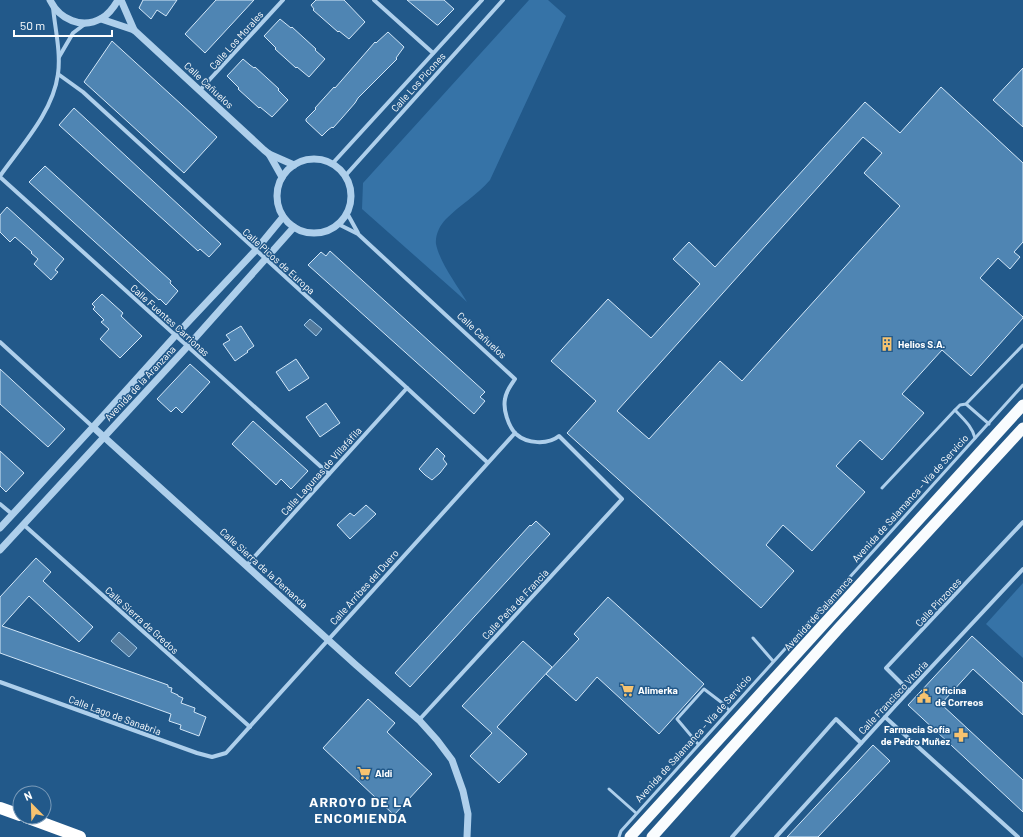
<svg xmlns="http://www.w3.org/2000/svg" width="1023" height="837" font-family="Barlow,sans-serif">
<rect width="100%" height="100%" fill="#22598a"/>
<g fill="#3673a7">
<path d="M529 0H548L566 16 490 180C477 195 460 205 446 219 440 225 435 235 436 244 440 263 457 285 467 302L362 209 363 183Z"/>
<path d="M1023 583V658L986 624Z"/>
</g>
<g fill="#547b9d" stroke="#a2cbec">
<path d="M310 319 322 329 316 336 304 325Z"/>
<path d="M119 632 137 648 129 657 111 641Z"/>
</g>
<g fill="#4f85b3" stroke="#d3e7f8" fill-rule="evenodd">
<path d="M143 0H177L166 16 157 10 151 19 139 8Z"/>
<path d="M216 0H254L205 53 185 34Z"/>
<path d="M316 0H344L365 22 349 39 339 31 338 32 313 10 314 9 311 5Z"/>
<path d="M407 0H444L454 9 438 25H437Z"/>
<path d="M280 19 291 28 292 27 316 49 315 50 325 59 309 77 297 67 296 68 275 49 276 48 264 36Z"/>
<path d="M388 32 404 47 396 58 397 59 358 98 355 103 342 118 333 128 332 127 328 130 322 136 306 121V119L316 109 315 108 334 87 335 88 375 42 376 43Z"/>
<path d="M112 41 217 137 184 173 84 82Z"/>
<path d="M243 59 250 65 254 68 255 67 279 89 278 90 288 100 272 117 260 107 259 108 238 89 239 88 227 76Z"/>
<path d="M1023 68V127L993 100Z"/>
<path d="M941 87 1023 163V242L1014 252 1020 257 1010 269 998 258 980 278 1023 317V318L971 376 942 350 902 394 924 413 882 460 860 440 836 466 865 492 812 551 783 525 766 545 794 571 761 608 567 433 596 401 551 361 608 299 651 338 700 284 673 259 689 242 715 267 865 102 900 133ZM863 137 882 153 864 173 900 206 742 381 720 361 649 439 617 411Z"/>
<path d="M74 108 221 244 209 257 200 249 198 251 59 125Z"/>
<path d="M45 166 171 281 170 283 178 291 166 305 160 299 159 300 29 182Z"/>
<path d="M7 207 64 259 55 270 58 272 51 280 34 264 38 259 31 253 32 252 15 237 10 242 0 232V215Z"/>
<path d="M330 251 485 392 480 397 485 401 474 414 308 265 321 252 326 256Z"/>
<path d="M102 294 123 313 121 316 142 336 120 358 100 339 109 329 101 322 104 320 93 309 95 307 92 304Z"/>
<path d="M241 326 254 346 247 351 248 352 235 361 223 344 230 340 226 335Z"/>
<path d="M296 359 309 378 289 391 276 372Z"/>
<path d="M190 364 210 382 182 413 176 407 171 412 157 399Z"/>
<path d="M0 369 65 429 48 447 0 404Z"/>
<path d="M326 403 340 423 320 437 306 417Z"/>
<path d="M253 421 308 471 291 489 281 479 276 485 232 444Z"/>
<path d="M437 448 445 456 443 459 447 464 440 473 432 480 425 475 419 469Z"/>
<path d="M0 451 24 473 6 492 0 486Z"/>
<path d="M366 505 376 514 350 539 337 525 350 513 354 516Z"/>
<path d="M536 521 550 534 410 687 395 673 530 525 531 526Z"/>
<path d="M36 558 51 572 43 581 93 627 79 642 29 596 2 626 168 685V687L172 688 171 692 178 695V696L183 698 181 703 195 708 194 712 206 717 199 736 180 729 181 725 169 721 171 714 0 653V597Z"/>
<path d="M608 597 704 684 659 734 597 677 576 701 546 674 579 639 574 634Z"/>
<path d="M972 636 1023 683V715L973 669 941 704 1023 780V812L908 705Z"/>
<path d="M523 641 552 667 497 727 527 754 499 783 470 756 492 733 462 706Z"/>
<path d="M368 699 395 723 387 732 432 774 394 815 323 748Z"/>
<path d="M873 745 890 761 818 837H787Z"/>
</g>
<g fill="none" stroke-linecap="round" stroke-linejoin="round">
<g stroke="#aecfeb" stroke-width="3">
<path d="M966 404 989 424"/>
<path d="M955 410C963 419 972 426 975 438"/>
<path d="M882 488 955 410 960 405 966 404 1023 345"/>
<path d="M753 638 773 661"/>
<path d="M698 744 677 719 704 689 721 702 729 710"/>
<path d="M609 789 636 813"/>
<path d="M619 837 621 831 1023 385"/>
</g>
<g stroke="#aecfeb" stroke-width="4">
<path d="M374 0 433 53"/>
<path d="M59 57 73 33 85 24"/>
<path d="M58 74 83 92 407 388 487 462"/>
<path d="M200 90 283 0"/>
<path d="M332 164 482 0"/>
<path d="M0 176C22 145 53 112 58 74 61 52 55 29 53 7"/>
<path d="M345 176 503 0"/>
<path d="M0 177 329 474"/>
<path d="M347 213 358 233"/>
<path d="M338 224 358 234 515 379C511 385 506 391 505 399 503 409 508 426 516 434 527 444 548 445 559 436L622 499 419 720"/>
<path d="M0 342 93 427"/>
<path d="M0 504 12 514"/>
<path d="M24 525 250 727"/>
<path d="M246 566 407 388"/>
<path d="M0 682 197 753 212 757 226 753 515 433"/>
<path d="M909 691 886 668 1023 522"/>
<path d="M885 717 1018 837"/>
<path d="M732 837 836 719 861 743"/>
<path d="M776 837 895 706 1023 569"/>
</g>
<g stroke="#aecfeb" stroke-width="7">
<path d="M50 0C59 19 82 30 102 18 109 14 114 7 118 0"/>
<path d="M121 0 134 30"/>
<path d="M101 19 134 30 264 150 269 154 294 165"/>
<path d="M269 154 282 177"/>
<circle cx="314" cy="196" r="37"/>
<path d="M93 427 356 665 419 720 437 740 452 760 463 791 468 814 467 837"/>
<path d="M0 528 93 427 175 336 255 251 283 217"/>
<path d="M0 550 187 347 294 227"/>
</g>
<g stroke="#f9fcfe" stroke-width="11">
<path d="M630 837 1023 405"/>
<path d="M652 837 838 629 1023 428"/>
</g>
<g stroke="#fff" stroke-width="12">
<path d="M0 808 20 815"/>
<path d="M26 817 80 837"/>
</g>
</g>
<defs>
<symbol id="building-bare" viewBox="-9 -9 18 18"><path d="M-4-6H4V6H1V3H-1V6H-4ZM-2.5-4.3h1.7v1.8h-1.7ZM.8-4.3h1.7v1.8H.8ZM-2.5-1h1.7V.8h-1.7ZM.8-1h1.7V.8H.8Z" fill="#f7c370" stroke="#22598a" stroke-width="2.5" paint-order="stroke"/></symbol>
<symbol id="supermarket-bare" viewBox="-9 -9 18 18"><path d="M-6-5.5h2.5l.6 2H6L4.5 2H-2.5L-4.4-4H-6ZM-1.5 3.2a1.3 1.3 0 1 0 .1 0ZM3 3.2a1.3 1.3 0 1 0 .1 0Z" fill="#f7c370" stroke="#22598a" stroke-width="2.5" paint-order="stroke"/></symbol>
<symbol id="civic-bare" viewBox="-9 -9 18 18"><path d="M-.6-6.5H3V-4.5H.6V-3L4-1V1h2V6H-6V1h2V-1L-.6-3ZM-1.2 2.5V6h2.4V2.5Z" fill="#f7c370" stroke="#22598a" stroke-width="2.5" paint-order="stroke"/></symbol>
<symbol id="pharmacy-bare" viewBox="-9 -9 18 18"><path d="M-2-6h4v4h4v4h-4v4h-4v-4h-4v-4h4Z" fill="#f7c370" stroke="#22598a" stroke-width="2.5" paint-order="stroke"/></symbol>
</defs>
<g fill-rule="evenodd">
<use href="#building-bare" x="877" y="334" width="20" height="20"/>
<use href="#supermarket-bare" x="617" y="680" width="20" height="20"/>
<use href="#civic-bare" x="914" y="686" width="20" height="20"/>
<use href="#pharmacy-bare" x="951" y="725" width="20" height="20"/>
<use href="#supermarket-bare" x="354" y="763" width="20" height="20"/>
</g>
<g text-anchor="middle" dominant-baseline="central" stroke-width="3" stroke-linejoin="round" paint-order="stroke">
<g font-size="10" fill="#fff" stroke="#22598a">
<text transform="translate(236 40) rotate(-48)">Calle Los Morales</text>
<text transform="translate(418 82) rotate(-48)">Calle Los Picones</text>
<text transform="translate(209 85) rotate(43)">Calle Cañuelos</text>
<text transform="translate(279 261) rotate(42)">Calle Picos de Europa</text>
<text transform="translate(170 320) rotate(42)">Calle Fuentes Carrionas</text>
<text transform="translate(482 335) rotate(43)">Calle Cañuelos</text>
<text transform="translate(140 383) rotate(-47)">Avenida de la Aranzana</text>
<text transform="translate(321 471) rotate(-48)">Calle Lagunas de Villafáfila</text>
<text transform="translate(910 498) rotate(-48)">Avenida de Salamanca - Vía de Servicio</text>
<text transform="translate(264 568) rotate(42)">Calle Sierra de la Demanda</text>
<text transform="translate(364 587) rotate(-48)">Calle Arribes del Duero</text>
<text transform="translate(938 602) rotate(-47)">Calle Pinzones</text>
<text transform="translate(515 604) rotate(-47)">Calle Peña de Francia</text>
<text transform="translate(818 613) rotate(-48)">Avenida de Salamanca</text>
<text transform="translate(142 620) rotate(42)">Calle Sierra de Gredos</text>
<text transform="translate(893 697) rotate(-47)">Calle Francisco Vitoria</text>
<text transform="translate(115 715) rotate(20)">Calle Lago de Sanabria</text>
<text transform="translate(693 738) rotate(-48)">Avenida de Salamanca - Vía de Servicio</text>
</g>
<g font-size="10" font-weight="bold" fill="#fff" stroke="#22598a" text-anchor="start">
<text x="898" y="344">Helios S.A.</text>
<text x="638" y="690">Alimerka</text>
<text x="935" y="690">Oficina<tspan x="935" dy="12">de Correos</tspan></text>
<text x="950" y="729" text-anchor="end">Farmacia Sofía<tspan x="950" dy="12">de Pedro Muñez</tspan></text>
<text x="375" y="773">Aldi</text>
</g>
<g font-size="14" font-weight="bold" letter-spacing="1" fill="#fff" stroke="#22598a">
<text x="361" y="801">ARROYO DE LA<tspan x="361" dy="16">ENCOMIENDA</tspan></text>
</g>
</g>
<g transform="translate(32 805) rotate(337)"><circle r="19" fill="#22598a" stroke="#7a9bb9"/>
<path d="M0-3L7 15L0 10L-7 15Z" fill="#f7c370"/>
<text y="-6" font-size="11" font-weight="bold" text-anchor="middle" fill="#ffffff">N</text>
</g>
<path d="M14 30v6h98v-6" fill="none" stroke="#ffffff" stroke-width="2"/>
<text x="20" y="30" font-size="12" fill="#ffffff" stroke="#22598a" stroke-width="3" paint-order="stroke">50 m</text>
</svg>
